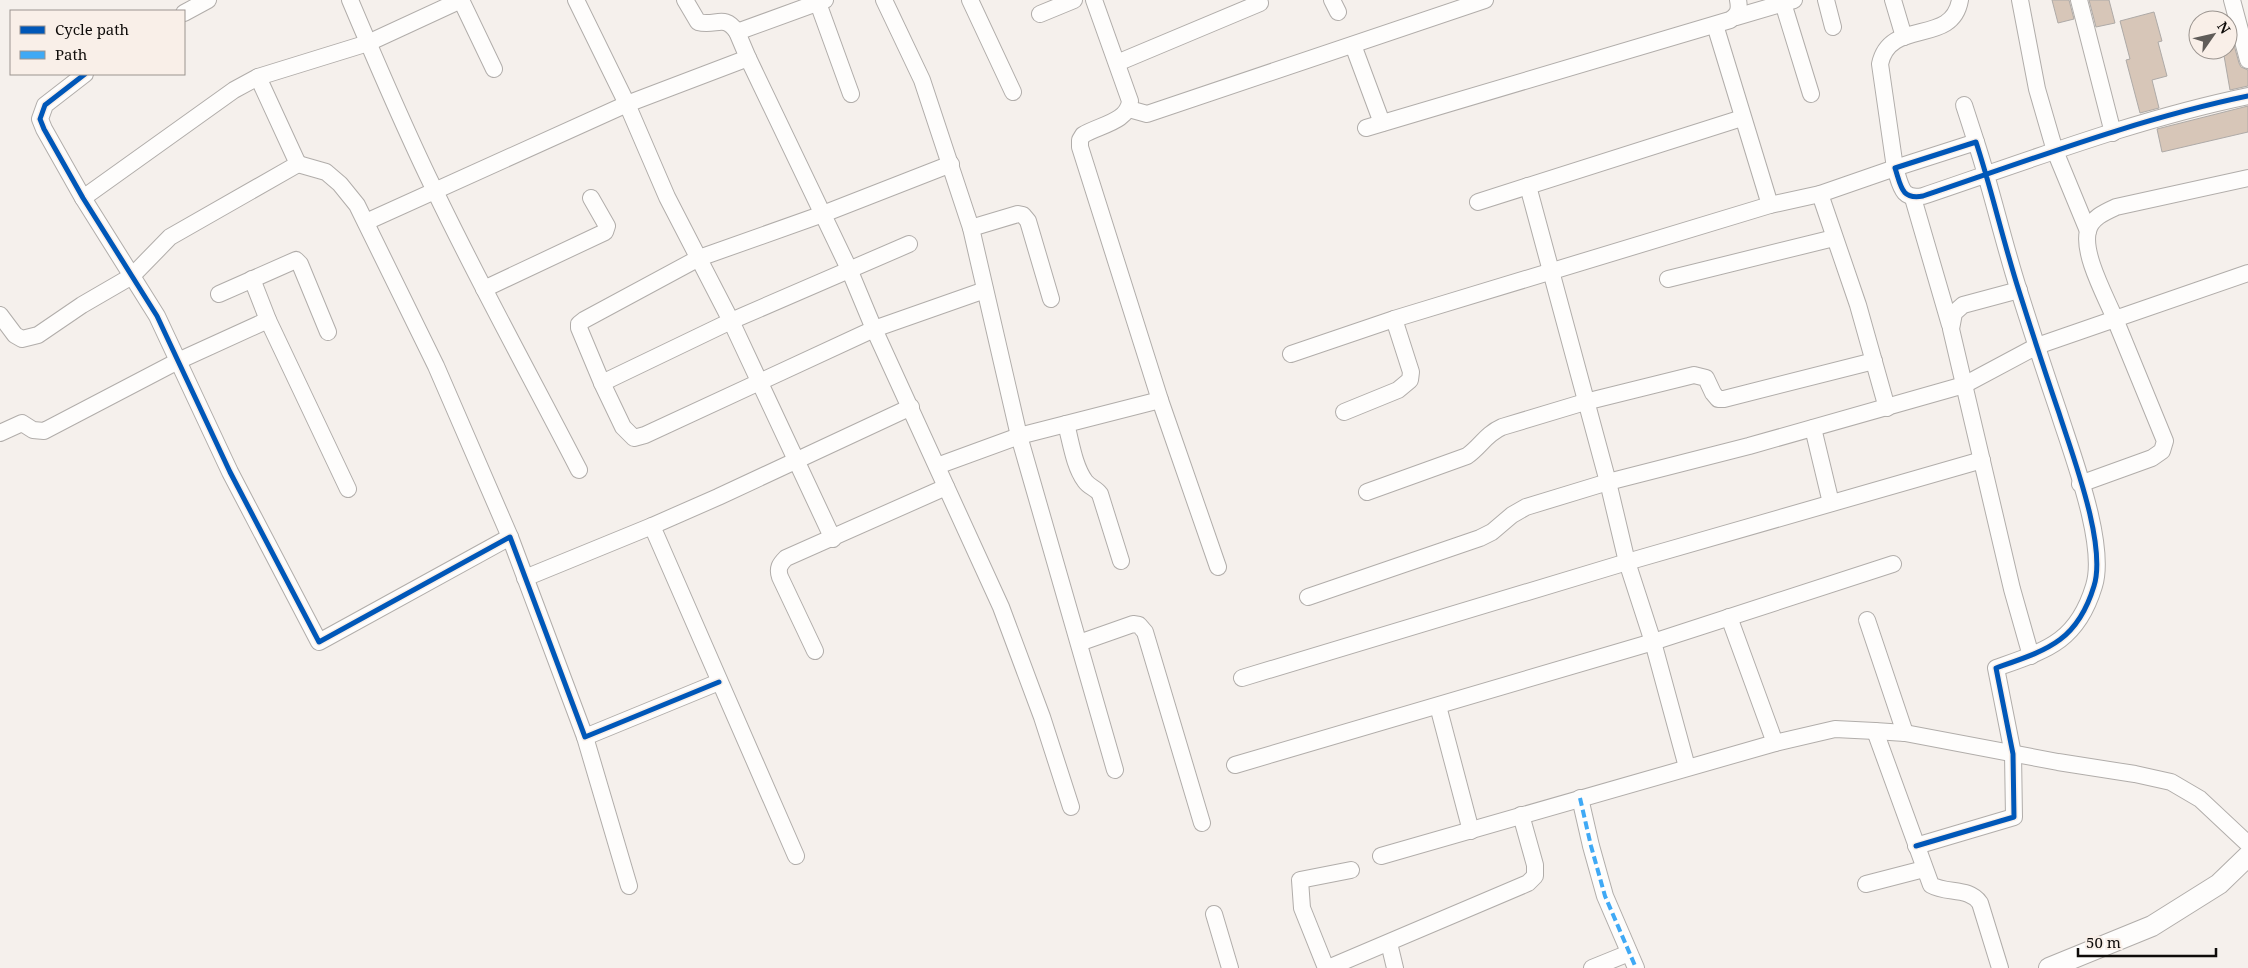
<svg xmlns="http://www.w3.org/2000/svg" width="2248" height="968" font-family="'Noto Serif',serif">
<rect width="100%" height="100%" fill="#f5f0ec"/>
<g fill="#d7c6b8" stroke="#aeaaa7">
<path d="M2052 0H2069L2074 19 2058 23Z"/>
<path d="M2089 0H2109L2115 23 2096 27Z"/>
<path d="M2154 12 2162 41 2158 42 2167 76 2152 80 2159 108 2140 113 2126 60 2130 59 2120 21Z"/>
<path d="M2228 34H2231L2239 63 2241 67 2248 70V86L2230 90 2223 50H2228Z"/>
<path d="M2248 106V132L2162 152 2157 129Z"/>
</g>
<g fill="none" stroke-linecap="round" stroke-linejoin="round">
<defs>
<g id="minor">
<path d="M350 0C377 64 404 128 435 191 480 285 531 377 579 470"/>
<path d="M461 0 494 69"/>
<path d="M576 0 627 104 667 197 731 321 833 539"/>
<path d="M685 0 698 22C716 27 724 13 737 32"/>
<path d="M884 0 922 80 971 228 1019 436 1115 770"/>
<path d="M970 0 1013 92"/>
<path d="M1094 0 1130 101C1128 122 1099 125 1083 135L1080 140V147L1160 400 1218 567"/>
<path d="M1332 0 1338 12"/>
<path d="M1826 0 1833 27"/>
<path d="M1893 0 1904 37"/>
<path d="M2020 0 2037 89 2055 151 2088 231"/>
<path d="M2079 0 2113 133"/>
<path d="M2232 0 2248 60"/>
<path d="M818 3 851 94"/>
<path d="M1783 3 1811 94"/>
<path d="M184 13 208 0"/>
<path d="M1040 14 1074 0"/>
<path d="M1736 17 1794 0"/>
<path d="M1715 25 1770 205"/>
<path d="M1353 45 1382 123"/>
<path d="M748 58 737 32 825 0"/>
<path d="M1117 63 1260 3"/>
<path d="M85 74 45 105 40 119 44 129 83 198 157 316 230 472 319 642 510 537 585 737 719 682"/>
<path d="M258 77 368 43 461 0"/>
<path d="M1964 105 1976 142"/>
<path d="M1129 109 1147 114 1485 0"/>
<path d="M1366 128 1730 20C1738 15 1740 10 1738 0"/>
<path d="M298 164 326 172 340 184 357 205 436 366 510 537"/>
<path d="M2248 178 2116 207C2105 212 2091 218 2088 231 2082 254 2106 297 2115 319L2248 273"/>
<path d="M1528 186 1608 482 1627 562 1653 642 1687 767"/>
<path d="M1820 194 1858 305 1887 408"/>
<path d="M1913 198 1950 325"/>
<path d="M1478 202 1742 118"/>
<path d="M366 222 627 104 748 58 849 269 874 329 1001 607 1042 717 1071 807"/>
<path d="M971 228 1018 214 1023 215 1028 221 1051 299"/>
<path d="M909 244 731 321 602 383 579 328V324L584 320 699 258 823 214 951 164"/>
<path d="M252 279 268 320 348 489"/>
<path d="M1668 279 1834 238"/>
<path d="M484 289 605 232 607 226 591 198"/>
<path d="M2019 290 1963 305 1954 313 1951 329 2012 589 2031 656"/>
<path d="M219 294 296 260 300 264 328 332"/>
<path d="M0 315 15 335 22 339 38 335 82 305 132 276 170 237 298 164 258 77 234 90 83 198"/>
<path d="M1291 354 1394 319 1770 205 1820 194 1895 168 1880 64C1890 17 1952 47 1960 0"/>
<path d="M602 383 623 427 634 438 645 435 874 329 985 290"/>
<path d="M1344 412 1398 390 1410 380 1411 372 1394 319"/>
<path d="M1066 424C1071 442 1074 466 1085 481 1089 487 1096 488 1100 494L1121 561"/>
<path d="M1813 428 1831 503"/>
<path d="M0 433 22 423 33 430 44 431 178 361 268 320"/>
<path d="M937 466 1019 436 1160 400"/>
<path d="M1367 492 1467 456C1481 446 1486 434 1502 427L1585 402 1694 375 1706 378 1713 393 1718 399H1724L1874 361"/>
<path d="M525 578 652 526"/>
<path d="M1308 597 1480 538 1492 532 1512 515 1526 507 1608 482 1749 446 1964 385 2037 346 2115 319 2165 441 2162 451 2152 458 2080 484"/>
<path d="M1729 617 1775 743"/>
<path d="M1867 620 1905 733"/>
<path d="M1079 643 1133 624 1139 625 1145 632 1202 823"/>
<path d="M815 651 780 577C777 568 780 564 786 558L946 487"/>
<path d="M1242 678 1627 562 1982 460"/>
<path d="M1438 706 1471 831"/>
<path d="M1875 731 1931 885C1947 894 1969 887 1980 903L2000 968"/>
<path d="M585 737 629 886"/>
<path d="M1235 765 1653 642 1893 564"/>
<path d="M1580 798 1591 846 1605 896 1636 968"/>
<path d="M1916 846 2014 817 2013 754 1996 668C2047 650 2077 642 2094 586 2107 545 2072 454 2059 413 2045 372 2032 332 2019 291 2003 241 1992 191 1976 142L1895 168C1901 186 1901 200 1923 196 2030 160 2137 119 2248 96"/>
<path d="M796 856 652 526 718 497 911 407"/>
<path d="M1381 856 1775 743 1835 729 1875 731 1905 733 2058 762 2135 774 2171 782 2200 799 2248 844"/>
<path d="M1866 884 1924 869"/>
<path d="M1214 914 1230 968"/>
<path d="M1389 943 1395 968"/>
<path d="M1326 968 1302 908 1300 880 1351 870"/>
<path d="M1328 968 1528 883 1535 876V865L1521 815"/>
<path d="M1592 968 1629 953"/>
</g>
<path id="tertiary" d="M2049 968 2152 926 2219 884 2248 856"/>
</defs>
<use href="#minor" stroke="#b1adaa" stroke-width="18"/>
<use href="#tertiary" stroke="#b1adaa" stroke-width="22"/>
<use href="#minor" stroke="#fefdfc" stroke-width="16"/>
<use href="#tertiary" stroke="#fefdfc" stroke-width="20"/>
<path stroke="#3fa9f5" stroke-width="4" stroke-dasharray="8 4" stroke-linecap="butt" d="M1580 798 1591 846 1605 896 1636 968"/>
<defs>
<g id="cycleway">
<path d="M85 74 45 105 40 119 44 129 83 198 157 316 230 472 319 642 510 537 585 737 719 682"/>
<path d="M1916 846 2014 817 2013 754 1996 668C2047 650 2077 642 2094 586 2107 545 2072 454 2059 413 2045 372 2032 332 2019 291 2003 241 1992 191 1976 142L1895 168C1901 186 1901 200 1923 196 2030 160 2137 119 2248 96"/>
</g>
</defs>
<use href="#cycleway" stroke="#f9efe8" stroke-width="8"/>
<use href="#cycleway" stroke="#0057b8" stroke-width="5"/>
</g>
<rect x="10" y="10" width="175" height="65" fill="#f9efe8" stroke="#9b948f"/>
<rect x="20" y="26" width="25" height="8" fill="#0057b8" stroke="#9b948f"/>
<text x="55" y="35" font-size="15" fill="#0f0c0a">Cycle path</text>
<rect x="20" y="51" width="25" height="8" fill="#3fa9f5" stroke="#9b948f"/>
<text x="55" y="60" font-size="15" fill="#0f0c0a">Path</text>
<g transform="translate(2213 35) rotate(56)"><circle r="24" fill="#f9efe8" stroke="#9b948f"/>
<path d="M0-4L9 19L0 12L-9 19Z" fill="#605c59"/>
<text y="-8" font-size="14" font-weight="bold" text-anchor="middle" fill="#0f0c0a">N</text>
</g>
<path d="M2078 948v8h138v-8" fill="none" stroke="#0f0c0a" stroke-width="2.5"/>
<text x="2086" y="948" font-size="15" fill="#0f0c0a" stroke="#f9efe8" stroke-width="4" paint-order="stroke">50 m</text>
</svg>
